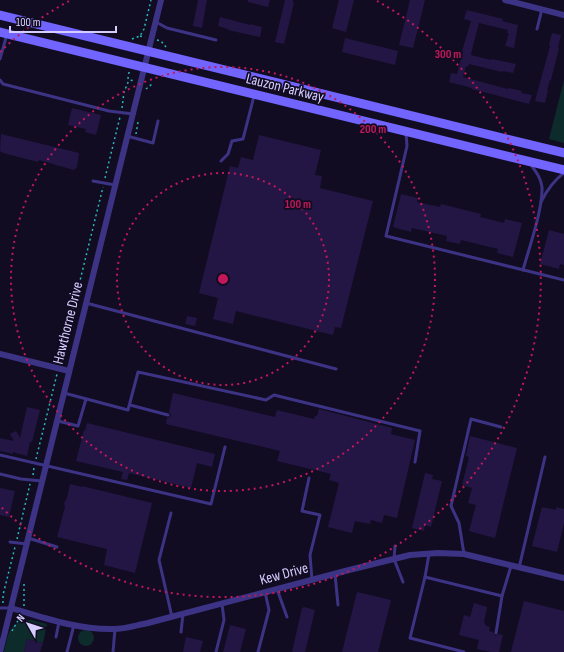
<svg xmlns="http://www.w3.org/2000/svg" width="564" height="652" font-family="'Sofia Sans Condensed',sans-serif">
<rect width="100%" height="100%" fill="#110c22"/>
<g fill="#0e2b2c">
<path d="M564 80V143L549 139Z"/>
<path d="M31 620 47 624 43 643 27 639 24 652H4C9 632 8 622 31 620Z"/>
<circle cx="86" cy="638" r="8"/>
</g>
<g fill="#231644">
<path d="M198 0H207L202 28 193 26Z"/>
<path d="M248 0H270L268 7 248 2Z"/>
<path d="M285 0H293V3H294L284 44 275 42Z"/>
<path d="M339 0H354L346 32 332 28Z"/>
<path d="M410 0H425L413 48 399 45Z"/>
<path d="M467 10 503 19 502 21 518 25 514 48 505 46 509 33H507L508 30 479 23 471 54V55L491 60 492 59 516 64 513 73 503 71 502 72 469 64 468 67 466 66 463 77 508 89 509 88 522 91 521 93 532 95 529 104 472 89V88L449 82 451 73 457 74 463 52 462 51 471 21 464 19Z"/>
<path d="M220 17 250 25V24L262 27 260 37 228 30V29L218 26Z"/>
<path d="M552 33 561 35 558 48H559L551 80H550L547 90H548L545 103 535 101 550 46 549 45Z"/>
<path d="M345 38 398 51 395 65 342 52Z"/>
<path d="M72 108 101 115 96 135 85 132 86 129 68 125Z"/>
<path d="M1 134 79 153 77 167 74 170 39 160 38 162 3 153 0 151Z"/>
<path d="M259 135 321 150 315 175 322 176 320 188 373 201 341 328 335 327 333 335 236 311 233 324 213 319 218 298 199 293 230 166 238 168 241 157 253 160Z"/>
<path d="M401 194 418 198 417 202 440 207 441 204 481 214 480 217 504 223 505 219 522 223 513 257 497 253 498 249 461 240 460 244 446 241 447 236 412 228 411 232 393 227Z"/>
<path d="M549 230 564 234V265L560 264 559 269 540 264Z"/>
<path d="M187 316 197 318 195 326 185 324Z"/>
<path d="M173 393 275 417 277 410 314 419 315 416H317L319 409 392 428 391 434 415 440 397 518 384 515 382 523 371 520 370 524 355 521 352 533 328 527 339 483 329 480 331 474 277 461 280 451 166 424 167 418 170 417 171 415 169 412Z"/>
<path d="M27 407 40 410 32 442H30L27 456 13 452V454L0 451V438L14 441 10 434 16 431 20 438Z"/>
<path d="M87 423 215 454 212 467 197 463 191 488 129 473 127 480 121 479 123 472 76 461 84 430 85 431Z"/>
<path d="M470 436 517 448 495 538 469 531 476 505 468 503 472 488 462 485 469 457 466 456Z"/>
<path d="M425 473 433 475 432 479 442 481 431 527 425 525 424 531 412 528Z"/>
<path d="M70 484 82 487V486L152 503 135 573 104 565 107 549 57 537 65 507 64 503 67 498Z"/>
<path d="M0 488 15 491 9 517 0 515Z"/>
<path d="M542 507 556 510V507L564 509V523L557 552 532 546Z"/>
<path d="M357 592 391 600 378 652H342Z"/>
<path d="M524 601 564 611V652H511Z"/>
<path d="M474 603 487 607 484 622 486 626 490 627 489 631 493 632 495 636 499 634 503 635 499 652H491L477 649 479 640 459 635 464 615 470 617Z"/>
<path d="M304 607 315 610 305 652H292L302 608Z"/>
<path d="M230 625 246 629 240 652H223Z"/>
<path d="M186 637 203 641 200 652H183Z"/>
<path d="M27 639 43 643 40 652H24Z"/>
</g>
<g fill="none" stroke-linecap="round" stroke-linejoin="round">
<g stroke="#25babb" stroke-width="1.5" stroke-dasharray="2 3" stroke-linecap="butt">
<path d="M140 36 145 37"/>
<path d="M132 39 140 36 144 29 151 0"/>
<path d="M157 40 161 41 166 47"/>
<path d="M129 72 128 78 129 80 135 81"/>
<path d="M146 89 152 84"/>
<path d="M122 108 124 92 129 80"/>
<path d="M136 134 138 122"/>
<path d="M105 178 120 117"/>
<path d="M60 362 103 187"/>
<path d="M36 459 57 374"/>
<path d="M33 475 34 467"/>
<path d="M17 539 30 484"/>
<path d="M24 584V606"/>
<path d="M3 603V595L15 547"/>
<path d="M12 631 20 617"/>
</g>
<g stroke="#3c3385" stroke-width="3">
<path d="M156 22 167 28 216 40"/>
<path d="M537 29 542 9"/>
<path d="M0 59 7 34"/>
<path d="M0 80 3 84 109 111 133 114"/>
<path d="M406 133 407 146 386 236 564 280"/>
<path d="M127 136 153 143 158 121"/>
<path d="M221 161 228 154 232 141 243 139 254 96"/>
<path d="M93 181 115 185"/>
<path d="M541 202C547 190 553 181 564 173"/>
<path d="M523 270C529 248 543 209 542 187 541 178 536 172 531 165"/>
<path d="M86 303 336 369"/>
<path d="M64 393 128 410 138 372 266 400 274 395 420 431 415 462"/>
<path d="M130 405 168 415"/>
<path d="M58 421 78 426 86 399"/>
<path d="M0 455 211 504 225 447"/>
<path d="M0 474 21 479 42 481"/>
<path d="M309 478 302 511 320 515 310 555 312 580"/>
<path d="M171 513 159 560 172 617"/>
<path d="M28 538 57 547"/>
<path d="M10 542 27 544"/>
<path d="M395 546 394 559 403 582"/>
<path d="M464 554 459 523 451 506 471 419 501 427"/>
<path d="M519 568 545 457"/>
<path d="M335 574 338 605"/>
<path d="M425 577 429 554"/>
<path d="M277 589 287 617"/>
<path d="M0 608H10"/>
<path d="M181 632 183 614"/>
<path d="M496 633 502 596 511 566"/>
<path d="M56 637 59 622"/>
<path d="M67 652 74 625"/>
<path d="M113 652 115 629"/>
<path d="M216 652 224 620 222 604"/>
<path d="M258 652 269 610 265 592"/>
<path d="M464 652 410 638 425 577 502 596"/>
</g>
<g stroke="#3c3385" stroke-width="6">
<path d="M505 0 564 15"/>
<path d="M0 354 69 371"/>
<path d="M11 608C44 618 79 630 114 629 125 629 137 625 148 623L349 570 410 555 438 553 464 554 564 578"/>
<path d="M0 652 161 0"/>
</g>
<g stroke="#7264ff" stroke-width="9">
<path d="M0 15 564 153"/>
<path d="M0 32 564 170"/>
</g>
</g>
<g fill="none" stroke="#c2185b" stroke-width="2" stroke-dasharray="2 4">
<circle cx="223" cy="279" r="106"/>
<circle cx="223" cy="279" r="212"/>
<path d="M0 52A318 318 0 0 1 69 1M377 1A318 318 0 1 1 0 506"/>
</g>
<g text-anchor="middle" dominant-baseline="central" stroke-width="3.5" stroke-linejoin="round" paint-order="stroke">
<g font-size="15" fill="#d6cdff" stroke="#110c22">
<text transform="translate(285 88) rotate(14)">Lauzon Parkway</text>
<text transform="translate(68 323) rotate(-76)">Hawthorne Drive</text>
<text transform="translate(284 574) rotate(-15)">Kew Drive</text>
</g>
</g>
<circle cx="223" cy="279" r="6" fill="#c2185b" stroke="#110c22" stroke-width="2"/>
<g font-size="12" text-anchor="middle" font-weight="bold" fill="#c2185b" stroke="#110c22" stroke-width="3.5" stroke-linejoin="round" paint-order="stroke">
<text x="448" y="58">300 m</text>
<text x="373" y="133">200 m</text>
<text x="298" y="208">100 m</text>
</g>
<g transform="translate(28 624) rotate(309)" stroke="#110c22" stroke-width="3" paint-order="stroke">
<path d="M0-3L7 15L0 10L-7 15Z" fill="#d6cdff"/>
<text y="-6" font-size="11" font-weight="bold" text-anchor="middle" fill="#d6cdff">N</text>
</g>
<path d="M10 26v6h106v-6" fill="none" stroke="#d6cdff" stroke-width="2"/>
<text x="16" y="26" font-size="12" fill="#d6cdff" stroke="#110c22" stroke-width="3" paint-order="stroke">100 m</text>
</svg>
